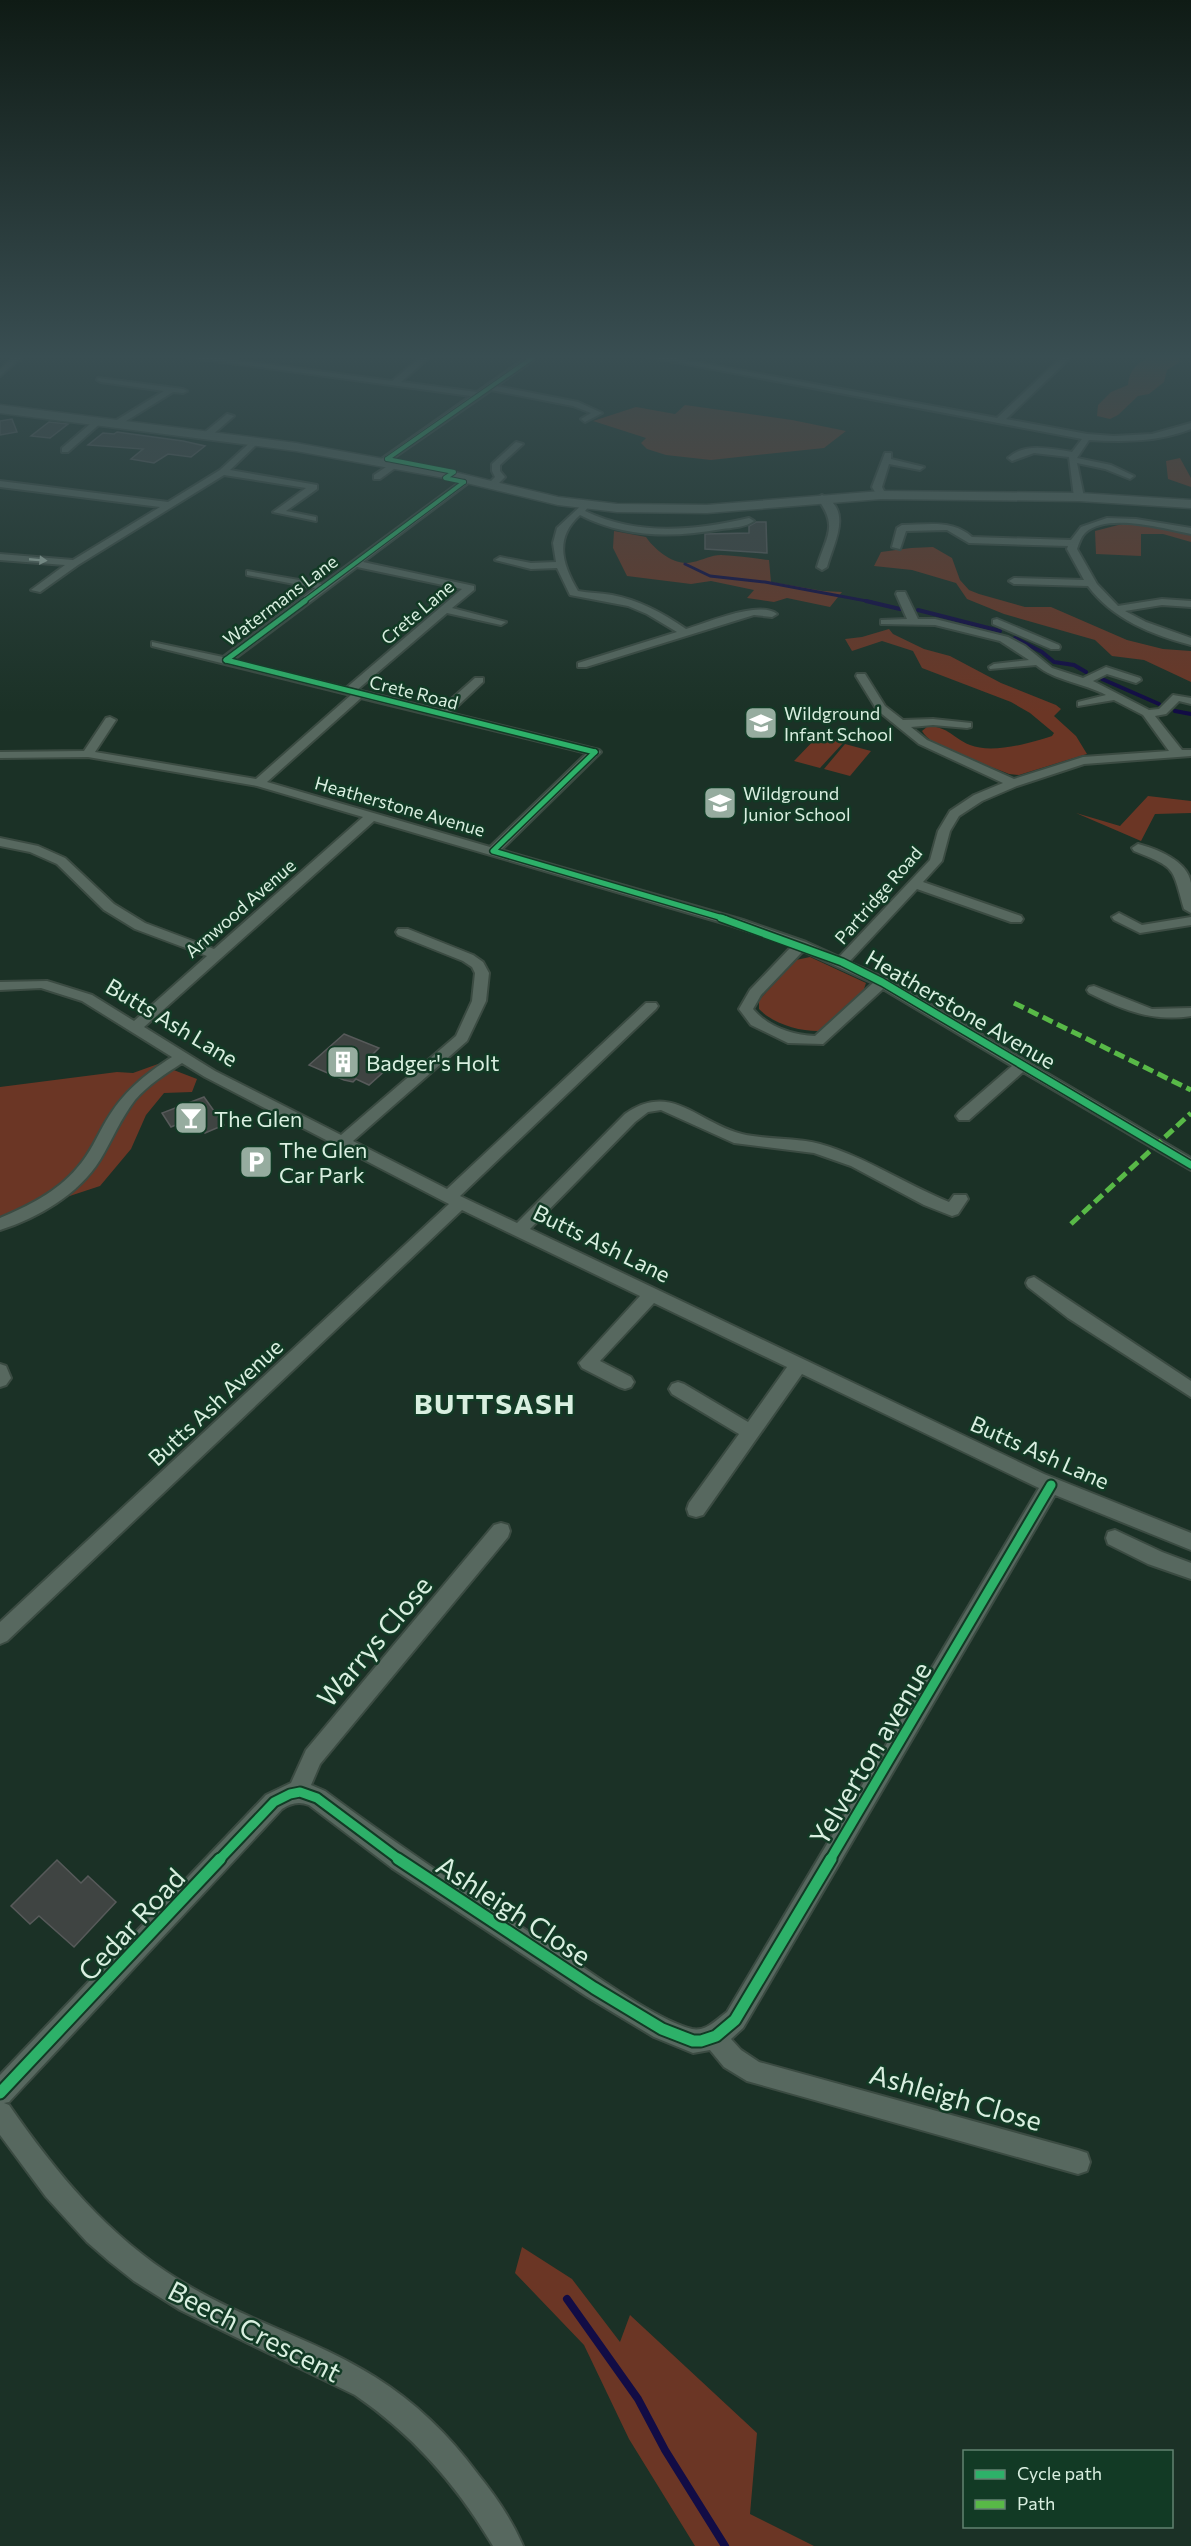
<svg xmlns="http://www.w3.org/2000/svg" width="1191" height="2546" font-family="Commissioner,sans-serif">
<rect width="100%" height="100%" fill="#1b3126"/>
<g fill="#6b3625">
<path d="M1151 356H1179L1180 362 1167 370 1164 382 1149 394 1138 396 1118 415 1110 419 1097 416 1098 405 1111 392 1128 385C1130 367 1137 365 1151 356Z"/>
<path d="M685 405 792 420 846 431 824 448 711 460 666 455 647 449 641 443 646 438 593 421 636 407 675 414Z"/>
<path d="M1180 458 1191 478V487L1168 479 1166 461Z"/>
<path d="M1126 523 1191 533V542L1163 534H1141V556L1096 554 1095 531Z"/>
<path d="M614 531 646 537C655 550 675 567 693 562 703 560 711 555 721 555 737 556 753 558 769 560L771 582 823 591 842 592 830 607 787 598 774 602 747 598 754 590 711 581 691 584 627 576 613 548Z"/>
<path d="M933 547 952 558 960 580 969 590 979 594 1025 607H1051L1127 640 1163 649 1191 651V682L1144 660 1112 656 1095 640 1004 614 967 599 956 583 912 570 874 566 881 552 911 548Z"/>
<path d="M889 629 893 634 924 649 950 656 1001 683 1056 705 1061 709 1054 716 1076 736 1087 754 1019 775 1009 774C984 763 937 754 922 731L928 726C949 727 953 738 970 745 992 754 1031 743 1052 736L1054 733 1030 713 1011 702 922 668 913 651 882 641 852 651 845 639 862 637Z"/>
<path d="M818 736 843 743 820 768 794 761Z"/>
<path d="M845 744 871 751 850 776 824 769Z"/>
<path d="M1148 796 1191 801V813L1155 814 1141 841 1076 813 1120 826Z"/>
<path d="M810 957 866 983 863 992 821 1031C801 1032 773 1024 759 1009V1000L796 960Z"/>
<path d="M158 1064 197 1079 192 1092 164 1093 146 1115 131 1149 100 1186 0 1219V1087L117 1072 133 1073Z"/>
<path d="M522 2247 572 2279 620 2342 630 2315 757 2433 750 2514 814 2546H695L629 2439 584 2345 515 2273Z"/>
</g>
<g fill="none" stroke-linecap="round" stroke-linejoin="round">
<path stroke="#120c45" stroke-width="3" d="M685 564 710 576 765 582 872 602"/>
<g stroke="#120c45" stroke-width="4">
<path d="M866 601 900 609"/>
<path d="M918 610 1000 631"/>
<path d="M1015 638 1042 652 1054 662 1074 665 1086 672"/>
<path d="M1102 679 1159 704"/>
<path d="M1175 711 1191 714"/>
</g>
<path stroke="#120c45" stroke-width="8" d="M567 2299 638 2399 665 2450 725 2546"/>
</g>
<g fill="#3f4442" stroke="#575a5a" stroke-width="1.5">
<path d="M12 419 17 432 0 435V421Z"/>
<path d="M49 422 68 424 50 438 31 436Z"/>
<path d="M117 432 183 441 205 446 191 457 168 454 154 463 131 459 143 449 88 445 103 433 114 434Z"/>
<path d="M756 522H766L767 553 705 549V534L749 533V526Z"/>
<path d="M344 1034 379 1048 368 1059 388 1068 369 1085 356 1079 353 1082 344 1080 309 1065Z"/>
<path d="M204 1097 224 1125 205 1133 202 1128 190 1133 183 1122 171 1127 162 1113Z"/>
<path d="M57 1860 81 1883 88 1876 116 1902 74 1947 39 1916 30 1924 11 1906Z"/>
</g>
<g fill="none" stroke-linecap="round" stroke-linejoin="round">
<defs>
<g id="street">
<path d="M14 356H23L0 376V370Z"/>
<path d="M179 356H205L392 381 422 356H431L401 382 477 392 529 356H539L496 386 578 402 602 413 585 422 581 419 591 413 573 406 491 390 383 465 379 462 380 460 471 396Z"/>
<path d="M644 356H663L997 418 1063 356H1072L1006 419 1087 434 1114 436 1152 434 1191 423V429C1158 442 1125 442 1089 440L1077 458 1111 465 1134 476 1130 479 1105 469 1077 463 1084 497 1079 500 1074 497 1069 457 1034 453 1012 461 1008 458C1025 442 1051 449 1072 452L1082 439Z"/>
<path d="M98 378 183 389 187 391 183 393 173 392 118 426 114 423 115 421 164 391 101 382 97 380Z"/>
<path d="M227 414 234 416 210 437H204V433Z"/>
<path d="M96 419 103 421 68 452H62V448Z"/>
<path d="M254 439 257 440V444L230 470 317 485V489L286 511 316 517V521L273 512 306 488 224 475 78 565 40 592 31 590 65 565 0 560V554L73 560 160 507 0 487V481L168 502 220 470Z"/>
<path d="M516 442 523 444 500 465V471L505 477 496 486H490L488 484 495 477 492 471V464Z"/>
<path d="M885 453H891V459L924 467 920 470 889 464 882 487 886 495 881 498 878 497 872 487Z"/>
<path d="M395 461 398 462V466L380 479H374V475Z"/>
<path d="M468 476 473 479 471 481 363 562 474 586V590L452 608 506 622 501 625 447 613 357 690 439 710 475 678H483V682L450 713 599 750 601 752 501 850 743 920 806 942 839 957 930 860 938 831 950 811 974 795 1003 783 919 744 877 710 856 676 857 674H865L885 706 903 720 933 719 971 723V727L967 728 933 725 911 727 927 740 1014 779 1083 757 1169 751 1143 715 1114 700 1078 706V702L1106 695C1084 683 1055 681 1036 665L990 669 989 667 994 664 1029 660 1000 641 935 625 881 624V620L907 619 896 594 897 592H905L918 619H935L1008 637 1025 646 1052 668 1083 678 1106 667 1140 678 1141 680 1136 683 1107 674 1093 681 1149 710 1159 709 1173 695 1191 698V704L1179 701 1166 714 1155 716 1182 750H1191V756L1084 764 1017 786 982 801 959 816 950 831 942 861 923 882 1021 916 1023 919 1021 922H1011L917 889 849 962 887 979 1191 1158V1170L1023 1072 969 1120H959L956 1116 959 1112 1012 1066 883 989 823 1044 788 1043 751 1025 739 1009 750 990 792 946 733 926 374 821 144 1027 215 1071 341 1135 456 1036 472 1001 475 973 472 967 463 961 398 935 396 932 398 929H408L473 955 483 962 489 973 486 1001 467 1041 353 1141 447 1189 646 1003H656L658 1006 656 1009 460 1196 517 1223 625 1114C672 1081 697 1123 742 1134 767 1140 795 1137 820 1144 866 1157 905 1184 949 1202L954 1195H966L968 1199 958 1214 952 1216 924 1205 851 1166 814 1153 734 1143 661 1110 648 1112 635 1122 530 1229 1044 1474 1191 1533V1550L1055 1495 743 2028 731 2039 741 2050 759 2062 1078 2150 1087 2153 1090 2162 1087 2171 1078 2174 747 2081 724 2067 710 2050 693 2053 654 2037 586 1996 392 1868 309 1805C299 1801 291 1803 282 1809L9 2102 4 2103 9 2105C56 2173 108 2236 179 2280 241 2319 313 2338 375 2377 415 2402 449 2435 477 2473 495 2495 512 2520 523 2546H493C457 2485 413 2435 355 2395L180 2310 134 2281 110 2262 87 2242 46 2197 0 2135V2075L266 1795 291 1783 306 1750 494 1525 501 1523 508 1525 510 1531 508 1537 320 1764 311 1785 325 1791C404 1850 486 1904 569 1958 601 1979 657 2020 692 2029 706 2032 716 2020 727 2012L1039 1488 802 1374 703 1515 696 1517 689 1515 687 1509 689 1503 739 1434 672 1394 669 1389 672 1384 678 1382 684 1384 748 1422 787 1367 654 1303 600 1361 631 1377 634 1382 631 1387 625 1389 619 1387 582 1368 579 1363 640 1296 462 1210 7 1641 0 1644V1622L449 1204 205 1077 182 1063C165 1074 148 1085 135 1100 121 1118 112 1140 100 1160 79 1194 38 1218 0 1230V1218C28 1206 57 1192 77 1168 90 1154 97 1136 106 1121 123 1092 144 1075 172 1057L82 1001 41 988 0 990V982L47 981 92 995 134 1021 207 956 135 929 104 910 57 864 30 852 0 846V838L38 846 65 858 114 904 145 923 214 949 363 817 257 786 88 757 0 758V752L84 751 106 718 110 717 116 720 95 752 256 779 351 695 152 646V642L223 657 315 588 247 575V571L322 584ZM357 567 462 589 346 688 233 660ZM361 698 587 753 490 847 267 782ZM803 951 873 983 815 1036C792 1035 768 1027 753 1009L761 995Z"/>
<path d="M822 495C854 510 833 544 827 567L822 570 817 567C826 536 839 527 817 498Z"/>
<path d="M586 501 591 504 585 511C638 536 693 531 749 518L754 521C746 527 732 528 722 529 673 538 625 538 580 515 554 538 562 564 578 591 589 593 600 593 612 595 639 600 663 613 686 629 707 623 759 600 777 614L772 617 754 615 586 667H578V663L677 632 647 614 628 606 570 595 557 568 531 569 495 560 500 557 531 563 556 562 553 543 557 528Z"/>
<path d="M1107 518 1136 519 1191 528V534C1165 529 1107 512 1085 533 1081 537 1079 543 1077 549L1097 584 1118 606 1162 599 1191 601V607L1162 605 1125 611 1146 622 1191 638V645C1153 635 1112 619 1088 586L1014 584 1009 581 1014 578 1084 580 1067 549 1068 546 969 543 947 530 906 531 900 549 892 547 897 528 902 525C927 525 952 519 972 537L1071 540 1081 527Z"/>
<path d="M997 619 1059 645 1060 647 1059 649H1051L993 624V620Z"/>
<path d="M1138 844C1157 849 1188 861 1191 883 1191 893 1191 903 1191 913L1184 909C1172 866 1176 868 1134 851L1132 848Z"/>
<path d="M1119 913 1142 925 1191 917V925L1140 933 1114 920 1112 917Z"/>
<path d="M1094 986 1152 1009 1191 1008V1016C1152 1022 1123 1010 1089 993L1087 990 1089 987Z"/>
<path d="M1034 1277 1191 1381V1397L1068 1318 1028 1287 1026 1283 1028 1279Z"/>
<path d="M0 1364 6 1366 11 1378 6 1385 0 1387Z"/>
<path d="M1115 1530 1162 1552 1191 1563V1579L1148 1564 1108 1544 1106 1538 1108 1532Z"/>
</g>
<path id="secondary" d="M0 405 296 443 450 471 558 497 617 504 707 505 881 491 1079 493 1191 500V508L1079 501 881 499 707 513 617 512 558 505 450 479 296 451 0 413Z"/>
</defs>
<use href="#street" stroke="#3b4b42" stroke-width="4"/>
<use href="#secondary" stroke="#3b4b42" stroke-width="3"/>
<use href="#street" fill="#57685f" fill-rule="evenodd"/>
<use href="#secondary" fill="#57685f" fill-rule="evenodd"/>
<g stroke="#58b947" stroke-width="5" stroke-dasharray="11 5" stroke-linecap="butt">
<path d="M1014 1003 1191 1090"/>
<path d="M1071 1224 1191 1113"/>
</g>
<defs>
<g id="cycleway-far4">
<path d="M387 459 535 356"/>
<path d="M387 459 454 472 445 478 464 482"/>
<path d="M303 602 464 482"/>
</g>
<g id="cycleway-far3">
<path d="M226 660 595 752"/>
<path d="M226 660 305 601"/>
<path d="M595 752 493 851 726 919"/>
</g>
<path id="cycleway-far2" d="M721 918 842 962 882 982 1191 1165"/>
<g id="cycleway-far1">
<path d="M219 1860 274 1802 290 1794 300 1792 317 1798 400 1860"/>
<path d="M830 1860 1051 1485"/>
</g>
<g id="cycleway">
<path d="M398 1859 594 1988 662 2029 693 2041H701L716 2036 735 2020 831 1859"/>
<path d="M0 2093 220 1859"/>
</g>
</defs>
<use href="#cycleway-far4" stroke="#123a25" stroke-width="6"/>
<use href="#cycleway-far3" stroke="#123a25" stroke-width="8"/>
<use href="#cycleway-far2" stroke="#123a25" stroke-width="10"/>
<use href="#cycleway-far1" stroke="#123a25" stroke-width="13"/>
<use href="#cycleway" stroke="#123a25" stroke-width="15"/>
<use href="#cycleway-far4" stroke="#2db169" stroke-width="4"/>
<use href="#cycleway-far3" stroke="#2db169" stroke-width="5"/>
<use href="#cycleway-far2" stroke="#2db169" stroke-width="7"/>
<use href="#cycleway-far1" stroke="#2db169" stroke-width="9"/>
<use href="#cycleway" stroke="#2db169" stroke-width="11"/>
</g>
<defs><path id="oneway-solid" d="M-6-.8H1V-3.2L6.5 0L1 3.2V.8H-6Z" transform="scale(1.5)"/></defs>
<use fill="#9eb2a6" href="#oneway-solid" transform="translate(38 560) rotate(5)"/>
<linearGradient id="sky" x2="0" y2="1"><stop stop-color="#0f1b15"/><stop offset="0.5" stop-color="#394e52"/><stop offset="1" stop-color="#394e52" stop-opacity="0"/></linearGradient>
<rect width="1191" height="713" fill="url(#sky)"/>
<defs>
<symbol id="school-square" viewBox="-11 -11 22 22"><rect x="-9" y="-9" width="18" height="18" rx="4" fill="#96ac9f" stroke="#123a25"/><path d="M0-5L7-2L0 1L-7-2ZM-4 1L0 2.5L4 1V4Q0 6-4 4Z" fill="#fff"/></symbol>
<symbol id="building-square" viewBox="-11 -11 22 22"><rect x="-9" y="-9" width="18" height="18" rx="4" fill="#96ac9f" stroke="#123a25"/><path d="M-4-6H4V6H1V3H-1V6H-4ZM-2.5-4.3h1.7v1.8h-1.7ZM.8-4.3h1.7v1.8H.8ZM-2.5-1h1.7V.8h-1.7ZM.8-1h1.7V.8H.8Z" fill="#fff"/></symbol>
<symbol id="bar-square" viewBox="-11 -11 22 22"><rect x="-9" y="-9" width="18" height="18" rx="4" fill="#96ac9f" stroke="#123a25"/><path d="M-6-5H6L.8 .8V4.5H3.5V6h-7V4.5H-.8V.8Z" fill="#fff"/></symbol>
<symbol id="parking-square" viewBox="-11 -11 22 22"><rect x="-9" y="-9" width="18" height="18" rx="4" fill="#96ac9f" stroke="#123a25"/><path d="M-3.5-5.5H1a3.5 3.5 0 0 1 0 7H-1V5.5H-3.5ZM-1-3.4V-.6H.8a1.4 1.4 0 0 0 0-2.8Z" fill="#fff"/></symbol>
</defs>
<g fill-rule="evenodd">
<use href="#school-square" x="742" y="704" width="38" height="38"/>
<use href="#school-square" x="701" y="784" width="38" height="38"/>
<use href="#building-square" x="324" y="1043" width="38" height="38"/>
<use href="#bar-square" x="172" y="1099" width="38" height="38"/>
<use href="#parking-square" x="237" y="1143" width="38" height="38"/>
</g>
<g text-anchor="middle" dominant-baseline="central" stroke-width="5" stroke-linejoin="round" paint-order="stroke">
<g font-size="18" fill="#d9efe0" stroke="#123a25">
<text transform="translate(280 600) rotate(-37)">Watermans Lane</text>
<text transform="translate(417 612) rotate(-40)">Crete Lane</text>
<text transform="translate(414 692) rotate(14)">Crete Road</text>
<text transform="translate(400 806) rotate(16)">Heatherstone Avenue</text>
<text transform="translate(878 895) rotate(-49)">Partridge Road</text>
<text transform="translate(240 908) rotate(-41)">Arnwood Avenue</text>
</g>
<g font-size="18" fill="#d9efe0" stroke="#123a25" text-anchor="start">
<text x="784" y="713">Wildground<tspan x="784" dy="21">Infant School</tspan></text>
<text x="743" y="793">Wildground<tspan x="743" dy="21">Junior School</tspan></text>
</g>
<g font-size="22" fill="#d9efe0" stroke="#123a25">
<text transform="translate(961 1009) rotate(30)">Heatherstone Avenue</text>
<text transform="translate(172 1022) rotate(31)">Butts Ash Lane</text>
<text transform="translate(602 1243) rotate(26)">Butts Ash Lane</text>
<text transform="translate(215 1402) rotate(-43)">Butts Ash Avenue</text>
<text transform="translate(1040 1452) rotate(24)">Butts Ash Lane</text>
</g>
<g font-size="22" fill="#d9efe0" stroke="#123a25" text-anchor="start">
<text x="366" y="1062">Badger's Holt</text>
<text x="214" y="1118">The Glen</text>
<text x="279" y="1149">The Glen<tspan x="279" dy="25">Car Park</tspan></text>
</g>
<g font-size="27" fill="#d9efe0" stroke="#123a25">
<text transform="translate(374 1641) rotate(-50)">Warrys Close</text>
<text transform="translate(870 1753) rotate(-59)">Yelverton avenue</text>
<text transform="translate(514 1910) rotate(33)">Ashleigh Close</text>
<text transform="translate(131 1924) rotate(-47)">Cedar Road</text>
<text transform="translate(956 2097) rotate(16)">Ashleigh Close</text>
<text transform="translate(255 2331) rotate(27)">Beech Crescent</text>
</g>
<g font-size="28" font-weight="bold" letter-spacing="1.5" fill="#d9efe0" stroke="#123a25">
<text x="495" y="1403">BUTTSASH</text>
</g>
</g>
<rect x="963" y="2450" width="210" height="78" fill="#123a25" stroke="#628270" stroke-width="1.5"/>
<rect x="975" y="2470" width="30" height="9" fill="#2db169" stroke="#628270" stroke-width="1.5"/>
<text x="1017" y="2480" font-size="18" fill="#d9efe0">Cycle path</text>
<rect x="975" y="2500" width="30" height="9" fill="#58b947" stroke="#628270" stroke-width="1.5"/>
<text x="1017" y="2510" font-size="18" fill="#d9efe0">Path</text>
</svg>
